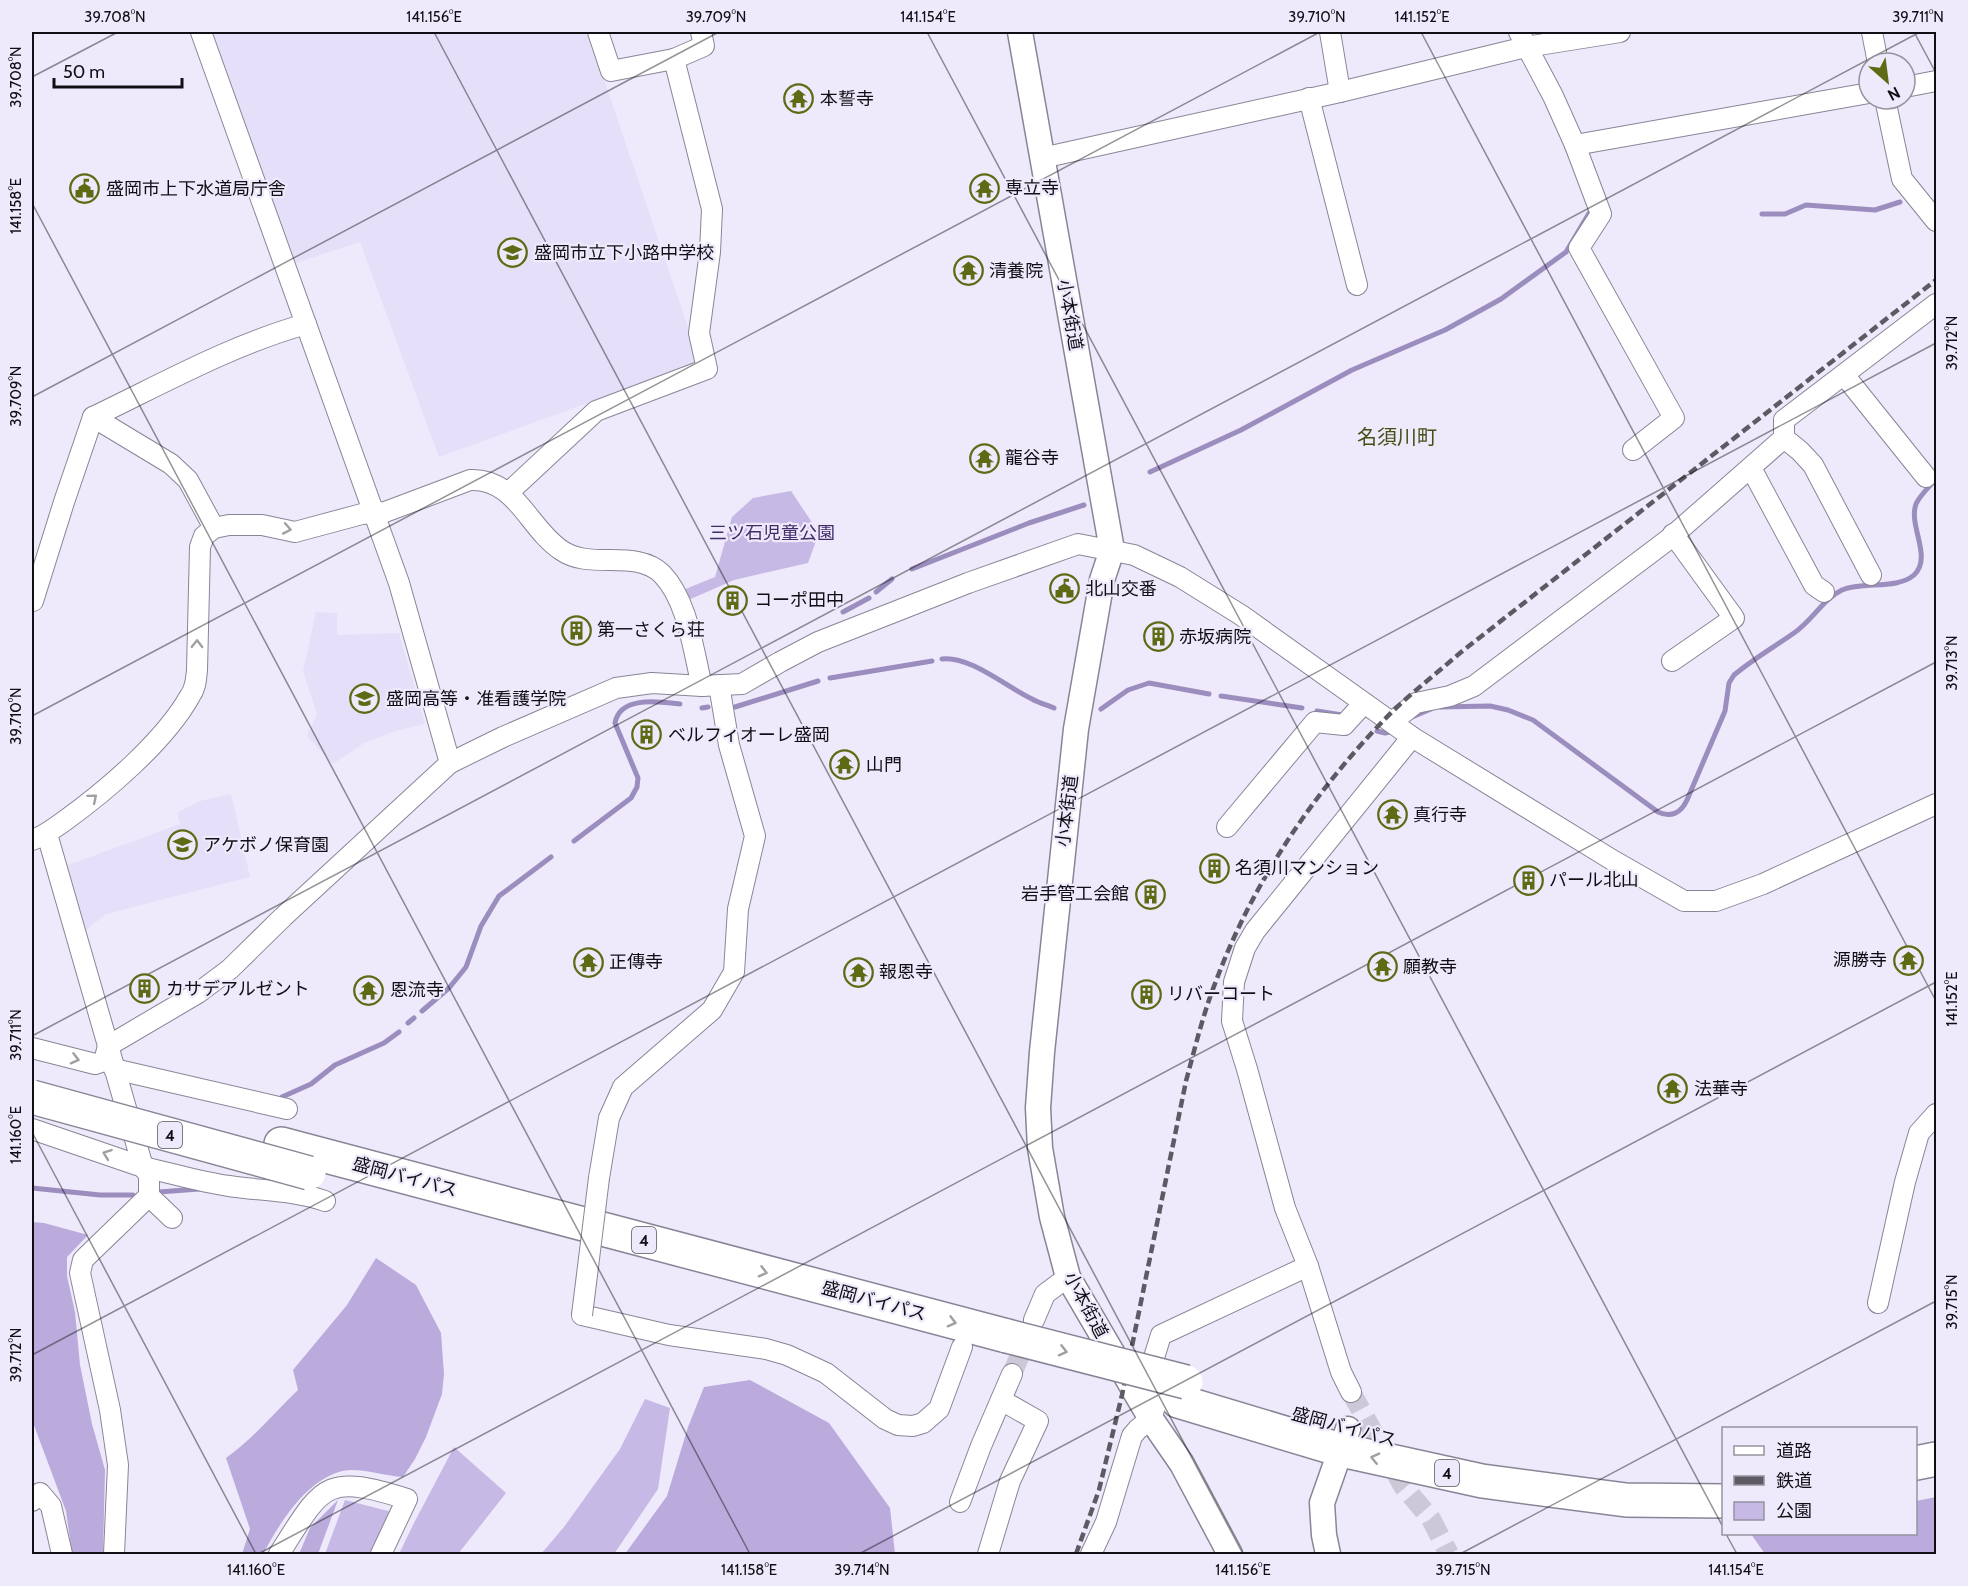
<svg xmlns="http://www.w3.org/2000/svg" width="1968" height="1586" font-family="Cabin,'Noto Sans JP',sans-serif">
<rect width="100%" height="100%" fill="#eee9fb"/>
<g fill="#e6dff9">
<path d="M211 32H588L697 354 692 365 439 457 360 242 295 263 235 105Z"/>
<path d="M316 612 337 613V635L399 633 425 724 395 731 364 743 333 764 307 736 317 714 303 671Z"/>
<path d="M231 794 250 877 106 914 82 933 63 867 180 824 177 813 200 801Z"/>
</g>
<g fill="#c6b9e5">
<path d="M791 491 819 533 808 563 734 580 686 601 683 590 715 577 732 517 753 498Z"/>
<path d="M645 1399 670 1408 658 1489 614 1554H541L564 1527 620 1449Z"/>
<path d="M454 1447 506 1493 458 1554H399L414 1523Z"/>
<path d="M345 1500 392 1512 373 1554H325Z"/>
</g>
<g fill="#baabdc">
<path d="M32 1222 44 1223 88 1235 67 1257V1276L75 1312 80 1365 92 1424 105 1470 103 1554H72L66 1511 32 1420Z"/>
<path d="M376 1258 416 1285 441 1333 444 1374 442 1394 426 1437 415 1459 403 1477C384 1476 360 1467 342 1471 306 1480 279 1524 263 1554H242L250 1529 226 1458C253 1439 274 1413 298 1390L293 1370 347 1305Z"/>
<path d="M750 1380 829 1423 890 1508 895 1554H625L667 1496 688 1427 704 1387Z"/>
<path d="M1936 1497V1554H1765L1751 1534H1916V1501Z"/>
<path d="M338 1500 318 1554H299L310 1528Z"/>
</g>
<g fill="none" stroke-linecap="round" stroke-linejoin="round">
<g stroke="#9b8dbd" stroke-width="5">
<path d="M1762 214H1785L1806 205 1875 210 1900 202"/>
<path d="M1150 472 1241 430 1352 370 1445 330 1501 299 1566 252 1591 210"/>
<path d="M912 569 1029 523 1084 505"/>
<path d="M876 592 892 579"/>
<path d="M843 612 869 598"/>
<path d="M942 659C969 655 1008 688 1032 699 1039 703 1047 705 1054 708"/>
<path d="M830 678 932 661"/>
<path d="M1221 696 1302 708"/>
<path d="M735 707 818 681"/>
<path d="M1440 707 1490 706 1508 710 1533 720 1658 812C1671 818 1681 813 1687 800L1725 711 1729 683 1734 675C1753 659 1774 647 1794 633 1812 621 1823 599 1842 590 1863 581 1897 590 1914 575 1933 557 1908 526 1916 504 1920 495 1930 486 1936 479"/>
<path d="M702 708 708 707"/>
<path d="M1101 709 1128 690 1149 683 1209 694"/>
<path d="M1317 711 1342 715"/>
<path d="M1412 717 1431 709"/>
<path d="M1377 731 1385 733 1390 732"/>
<path d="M574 841 631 798 637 787 638 778 615 723C620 695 661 702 680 704"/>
<path d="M422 1011 449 988 466 967 481 926 499 896 551 857"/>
<path d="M408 1023 414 1018"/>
<path d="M282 1097 311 1084 335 1065 384 1043 399 1032"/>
<path d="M32 1188 100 1195H133"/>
<path d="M159 1192 199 1189"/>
</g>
<g stroke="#cdc8d8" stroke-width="20" stroke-dasharray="20 10" stroke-linecap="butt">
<path d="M1012 1374 1029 1334"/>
<path d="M1351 1392 1403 1486 1431 1519 1449 1554"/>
</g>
<defs>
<g id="minor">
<path d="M201 32 399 583 450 763"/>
<path d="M598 32 611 71 674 59 704 46 701 32"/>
<path d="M1330 32 1340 92"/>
<path d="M1519 32 1553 96 1575 145 1601 214 1579 248 1674 418 1633 450"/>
<path d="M1872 32 1878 63"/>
<path d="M1905 87 1936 81"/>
<path d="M1309 98 1357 285"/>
<path d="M1885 99 1902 179 1936 221"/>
<path d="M1575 145 1869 93"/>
<path d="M1042 158 1340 92 1526 47 1620 32"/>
<path d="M1845 376 1926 477"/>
<path d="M93 417 171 464 188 480 214 528"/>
<path d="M1784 438 1800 451 1813 465 1871 575"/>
<path d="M1751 468 1814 585 1824 592"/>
<path d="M508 493 596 411 707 369 699 333 710 252 712 209 674 59"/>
<path d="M32 601H33L64 502 93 417C162 384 231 345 306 324"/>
<path d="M1672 661 1734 618 1673 534"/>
<path d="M1392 722 1416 703 1450 696 1474 686 1669 539 1784 438V420L1936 304"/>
<path d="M1227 827 1315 722 1344 725 1364 703"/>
<path d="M32 840C43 837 53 829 63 822 106 791 164 742 190 696 196 688 196 679 197 670L200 547 204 536 214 528 229 525H262L295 532 362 514 385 512 470 480C516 478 528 528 561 550 590 571 636 548 662 574 688 601 693 650 702 686"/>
<path d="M32 1048 95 1064 104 1061 108 1046 198 993 230 969 283 917 450 763 503 737 616 688 652 683 702 686 742 684 780 662 818 642 968 583 1078 544 1134 555 1180 577 1241 615 1412 737 1614 861 1684 901H1716L1763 884 1936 804"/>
<path d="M114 1069 287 1109"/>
<path d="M32 1129 143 1167 47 834"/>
<path d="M143 1167C171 1173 200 1182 229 1186 261 1191 294 1190 325 1201"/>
<path d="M599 1178 609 1118 623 1087 712 1010 734 972 738 909 755 836 729 745 719 685"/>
<path d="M149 1196 172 1218"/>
<path d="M1878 1303 1905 1182 1919 1133 1936 1114"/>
<path d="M582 1315 669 1335 766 1349 787 1355 826 1373 885 1419 898 1425 913 1426 923 1423 939 1409 962 1347"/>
<path d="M1034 1320 1045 1294 1068 1277"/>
<path d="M1351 1392 1341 1372 1308 1266 1285 1208 1247 1069 1232 1021 1234 982 1245 948 1255 931 1412 737"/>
<path d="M32 1501 40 1493 51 1506 62 1554"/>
<path d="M960 1502 981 1446 1012 1374"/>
<path d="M114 1554 118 1465 110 1410 80 1273 83 1260 88 1255 149 1196V1175L143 1167"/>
<path d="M279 1554C323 1485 324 1473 407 1499L381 1554"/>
<path d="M988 1554 1010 1481 1038 1421 1001 1400"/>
<path d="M1091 1554 1106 1522 1132 1436 1138 1429 1151 1419 1157 1400 1152 1364 1161 1335 1308 1266"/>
</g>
<g id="tertiary">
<path d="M1020 32 1112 550 1102 580 1076 729 1042 1052 1038 1108 1040 1148 1052 1217 1068 1277 1151 1419 1182 1464 1230 1554"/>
<path d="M1328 1554 1324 1535 1322 1503 1348 1429"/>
</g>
<g id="trunk">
<path d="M281 1144 1007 1336"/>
<path d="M1178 1401 1341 1450 1482 1481 1626 1500 1724 1501"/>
<path d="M1916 1463 1936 1459"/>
</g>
</defs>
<use href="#minor" stroke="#8a8596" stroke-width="22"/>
<use href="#tertiary" stroke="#8a8596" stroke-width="27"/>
<use href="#trunk" stroke="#8a8596" stroke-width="36"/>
<use href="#minor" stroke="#fff" stroke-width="20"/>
<use href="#tertiary" stroke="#fff" stroke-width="24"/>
<use href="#trunk" stroke="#fff" stroke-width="33"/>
<path stroke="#5d5a64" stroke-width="4.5" stroke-dasharray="9 4.5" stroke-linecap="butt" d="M1076 1554 1099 1490 1122 1395 1186 1081C1195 1048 1203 1014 1216 981 1252 884 1313 793 1385 719 1408 695 1435 675 1460 653L1936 280"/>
<defs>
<path id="minor-bridge" d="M582 1315 599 1178"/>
<g id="trunk-bridge">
<path d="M32 1097 309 1173"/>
<path d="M1007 1336 1186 1382"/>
</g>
</defs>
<use href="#minor-bridge" stroke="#8a8596" stroke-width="22" stroke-linecap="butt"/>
<use href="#trunk-bridge" stroke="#8a8596" stroke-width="36" stroke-linecap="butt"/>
<use href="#minor-bridge" stroke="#fff" stroke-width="20"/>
<use href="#trunk-bridge" stroke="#fff" stroke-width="33"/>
</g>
<defs><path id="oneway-chevron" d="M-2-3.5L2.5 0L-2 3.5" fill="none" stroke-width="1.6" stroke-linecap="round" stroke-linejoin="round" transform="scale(1.5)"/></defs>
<g stroke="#a09fa1">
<use href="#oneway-chevron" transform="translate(287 529) rotate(11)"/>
<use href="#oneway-chevron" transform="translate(197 644) rotate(-89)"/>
<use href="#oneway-chevron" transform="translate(93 798) rotate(-40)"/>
<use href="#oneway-chevron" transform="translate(75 1059) rotate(14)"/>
<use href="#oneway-chevron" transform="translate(107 1154) rotate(-160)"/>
<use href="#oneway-chevron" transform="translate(763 1272) rotate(15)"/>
<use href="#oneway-chevron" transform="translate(952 1322) rotate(15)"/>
<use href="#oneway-chevron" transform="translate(1063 1351) rotate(14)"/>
<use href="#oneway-chevron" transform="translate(1375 1458) rotate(-167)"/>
</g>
<path fill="none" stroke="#110f15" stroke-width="1.5" stroke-opacity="0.45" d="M434 32 1243 1554M927 32 1724 1529M1421 32 1936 1001M1914 32 1936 73M32 77 118 32M32 203 750 1554M32 397 719 32M32 716 1320 32M32 1036 1920 32M32 1132 256 1554M32 1355 1936 343M1726 1534 1737 1554M258 1554 1936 662M859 1554 1936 982M1460 1554 1936 1301"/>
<defs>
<symbol id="temple-ring" viewBox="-11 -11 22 22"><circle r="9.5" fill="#eee9fb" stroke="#5e6b14" stroke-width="1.5"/><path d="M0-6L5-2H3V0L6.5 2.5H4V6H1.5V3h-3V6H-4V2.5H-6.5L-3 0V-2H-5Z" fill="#5e6b14"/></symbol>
<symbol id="civic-ring" viewBox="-11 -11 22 22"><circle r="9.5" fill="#eee9fb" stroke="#5e6b14" stroke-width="1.5"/><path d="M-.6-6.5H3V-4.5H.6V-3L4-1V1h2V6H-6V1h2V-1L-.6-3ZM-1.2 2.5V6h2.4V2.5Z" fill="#5e6b14"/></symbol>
<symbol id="school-ring" viewBox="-11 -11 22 22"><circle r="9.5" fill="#eee9fb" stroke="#5e6b14" stroke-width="1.5"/><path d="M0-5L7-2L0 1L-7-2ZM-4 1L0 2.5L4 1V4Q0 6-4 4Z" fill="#5e6b14"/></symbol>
<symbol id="building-ring" viewBox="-11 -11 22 22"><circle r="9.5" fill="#eee9fb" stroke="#5e6b14" stroke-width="1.5"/><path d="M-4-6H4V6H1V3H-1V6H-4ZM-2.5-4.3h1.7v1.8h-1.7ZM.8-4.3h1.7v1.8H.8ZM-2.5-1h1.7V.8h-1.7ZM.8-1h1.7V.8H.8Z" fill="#5e6b14"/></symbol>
</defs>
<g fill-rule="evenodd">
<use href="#temple-ring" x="782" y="82" width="33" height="33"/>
<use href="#temple-ring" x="968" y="172" width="33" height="33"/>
<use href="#civic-ring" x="68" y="172" width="33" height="33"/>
<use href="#school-ring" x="496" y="236" width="33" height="33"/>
<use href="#temple-ring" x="952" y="254" width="33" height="33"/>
<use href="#temple-ring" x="968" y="442" width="33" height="33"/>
<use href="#civic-ring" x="1048" y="572" width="33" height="33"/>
<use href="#building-ring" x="716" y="584" width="33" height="33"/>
<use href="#building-ring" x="560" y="614" width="33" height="33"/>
<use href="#building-ring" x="1142" y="620" width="33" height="33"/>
<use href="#school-ring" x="348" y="682" width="33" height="33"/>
<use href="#building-ring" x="630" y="718" width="33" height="33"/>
<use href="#temple-ring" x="828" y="748" width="33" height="33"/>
<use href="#temple-ring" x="1376" y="798" width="33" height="33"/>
<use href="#school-ring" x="166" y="828" width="33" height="33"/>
<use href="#building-ring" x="1198" y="852" width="33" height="33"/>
<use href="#building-ring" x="1512" y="864" width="33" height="33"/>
<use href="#building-ring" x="1134" y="878" width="33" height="33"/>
<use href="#temple-ring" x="1892" y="944" width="33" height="33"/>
<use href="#temple-ring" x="572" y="946" width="33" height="33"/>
<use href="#temple-ring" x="1366" y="950" width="33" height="33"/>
<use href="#temple-ring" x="842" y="956" width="33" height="33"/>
<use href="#building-ring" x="128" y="972" width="33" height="33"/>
<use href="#temple-ring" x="352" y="974" width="33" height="33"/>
<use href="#building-ring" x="1130" y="978" width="33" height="33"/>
<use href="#temple-ring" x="1656" y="1072" width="33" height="33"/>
</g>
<g text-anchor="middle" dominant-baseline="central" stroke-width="4.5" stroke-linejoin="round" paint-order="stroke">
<g fill="#eee9fb" stroke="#53505a" stroke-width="1.5">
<rect x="158" y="1122" width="24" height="26" rx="4.5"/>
<rect x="632" y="1227" width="24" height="26" rx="4.5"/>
<rect x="1435" y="1460" width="24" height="26" rx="4.5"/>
</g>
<g font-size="16" font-weight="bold" fill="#110f15">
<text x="170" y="1135">4</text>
<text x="644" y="1240">4</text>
<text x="1447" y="1473">4</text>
</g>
<g font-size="18" fill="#110f15" stroke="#eee9fb" text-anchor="start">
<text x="820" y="99">本誓寺</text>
<text x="1005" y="188">専立寺</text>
<text x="106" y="189">盛岡市上下水道局庁舎</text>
<text x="534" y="253">盛岡市立下小路中学校</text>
<text x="989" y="271">清養院</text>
<text x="1005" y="458">龍谷寺</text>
<text x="1085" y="589">北山交番</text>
<text x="754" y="600">コーポ田中</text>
<text x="597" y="630">第一さくら荘</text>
<text x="1179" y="637">赤坂病院</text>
<text x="386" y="699">盛岡高等・准看護学院</text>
<text x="668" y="735">ベルフィオーレ盛岡</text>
<text x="866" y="765">山門</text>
<text x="1413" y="815">真行寺</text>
<text x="203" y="845">アケボノ保育園</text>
<text x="1235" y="868">名須川マンション</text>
<text x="1549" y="880">パール北山</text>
<text x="1129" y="894" text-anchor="end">岩手管工会館</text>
<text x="1887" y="960" text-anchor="end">源勝寺</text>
<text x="609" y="962">正傳寺</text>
<text x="1403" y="967">願教寺</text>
<text x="879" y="972">報恩寺</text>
<text x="166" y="989">カサデアルゼント</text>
<text x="390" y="990">恩流寺</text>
<text x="1167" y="994">リバーコート</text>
<text x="1694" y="1089">法華寺</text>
</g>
<g font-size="18" fill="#110f15" stroke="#eee9fb">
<text transform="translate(1070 315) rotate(80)">小本街道</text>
<text transform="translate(1067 811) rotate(-83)">小本街道</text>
<text transform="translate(405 1177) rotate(15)">盛岡バイパス</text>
<text transform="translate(874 1301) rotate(15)">盛岡バイパス</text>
<text transform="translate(1086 1305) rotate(62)">小本街道</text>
<text transform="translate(1344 1427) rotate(15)">盛岡バイパス</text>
</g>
<g font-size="18" fill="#422b67" stroke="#eee9fb">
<text x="772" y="533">三ツ石児童公園</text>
</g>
<g font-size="20" fill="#454f16" stroke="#eee9fb">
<text x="1397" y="437">名須川町</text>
</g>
</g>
<rect width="1968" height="1586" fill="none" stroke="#eee9fb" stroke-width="66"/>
<rect x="1722" y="1427" width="195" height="108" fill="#eee9fb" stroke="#96929f" stroke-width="1.5"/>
<rect x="1734" y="1446" width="30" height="9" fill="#ffffff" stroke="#96929f" stroke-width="1.5"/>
<text x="1776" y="1457" font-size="18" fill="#110f15">道路</text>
<rect x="1734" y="1476" width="30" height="9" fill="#5d5a64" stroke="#96929f" stroke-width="1.5"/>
<text x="1776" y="1487" font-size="18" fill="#110f15">鉄道</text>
<rect x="1734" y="1502" width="30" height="18" fill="#c6b9e5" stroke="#96929f" stroke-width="1.5"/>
<text x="1776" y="1517" font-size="18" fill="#110f15">公園</text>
<g transform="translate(1887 81) rotate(152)"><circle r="28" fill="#eee9fb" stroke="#96929f" stroke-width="1.5"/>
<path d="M0-4.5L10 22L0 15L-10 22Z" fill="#5e6b14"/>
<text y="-9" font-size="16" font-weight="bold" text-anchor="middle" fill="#110f15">N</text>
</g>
<path d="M54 78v9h128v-9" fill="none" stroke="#110f15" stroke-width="3"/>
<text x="63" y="78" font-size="18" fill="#110f15" stroke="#eee9fb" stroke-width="4.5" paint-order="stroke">50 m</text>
<rect x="33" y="33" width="1902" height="1520" fill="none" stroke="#110f15" stroke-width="2"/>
<g font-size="15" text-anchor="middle" fill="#110f15">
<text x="115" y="22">39.708°N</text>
<text x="434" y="22">141.156°E</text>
<text x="716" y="22">39.709°N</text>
<text x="928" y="22">141.154°E</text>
<text x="1317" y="22">39.710°N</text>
<text x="1422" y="22">141.152°E</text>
<text x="1918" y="22">39.711°N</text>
<text transform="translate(16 77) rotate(-90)" y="5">39.708°N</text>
<text transform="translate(16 206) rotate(-90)" y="5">141.158°E</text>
<text transform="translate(1952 343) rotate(-90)" y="5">39.712°N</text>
<text transform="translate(16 396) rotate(-90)" y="5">39.709°N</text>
<text transform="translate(1952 663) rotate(-90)" y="5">39.713°N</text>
<text transform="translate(16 716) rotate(-90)" y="5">39.710°N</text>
<text transform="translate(1952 999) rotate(-90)" y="5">141.152°E</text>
<text transform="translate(16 1035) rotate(-90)" y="5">39.711°N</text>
<text transform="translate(16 1135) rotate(-90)" y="5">141.160°E</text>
<text transform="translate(1952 1302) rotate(-90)" y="5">39.715°N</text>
<text transform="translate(16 1355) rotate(-90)" y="5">39.712°N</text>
<text x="256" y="1575">141.160°E</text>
<text x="749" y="1575">141.158°E</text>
<text x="862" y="1575">39.714°N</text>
<text x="1243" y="1575">141.156°E</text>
<text x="1463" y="1575">39.715°N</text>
<text x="1736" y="1575">141.154°E</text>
</g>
</svg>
